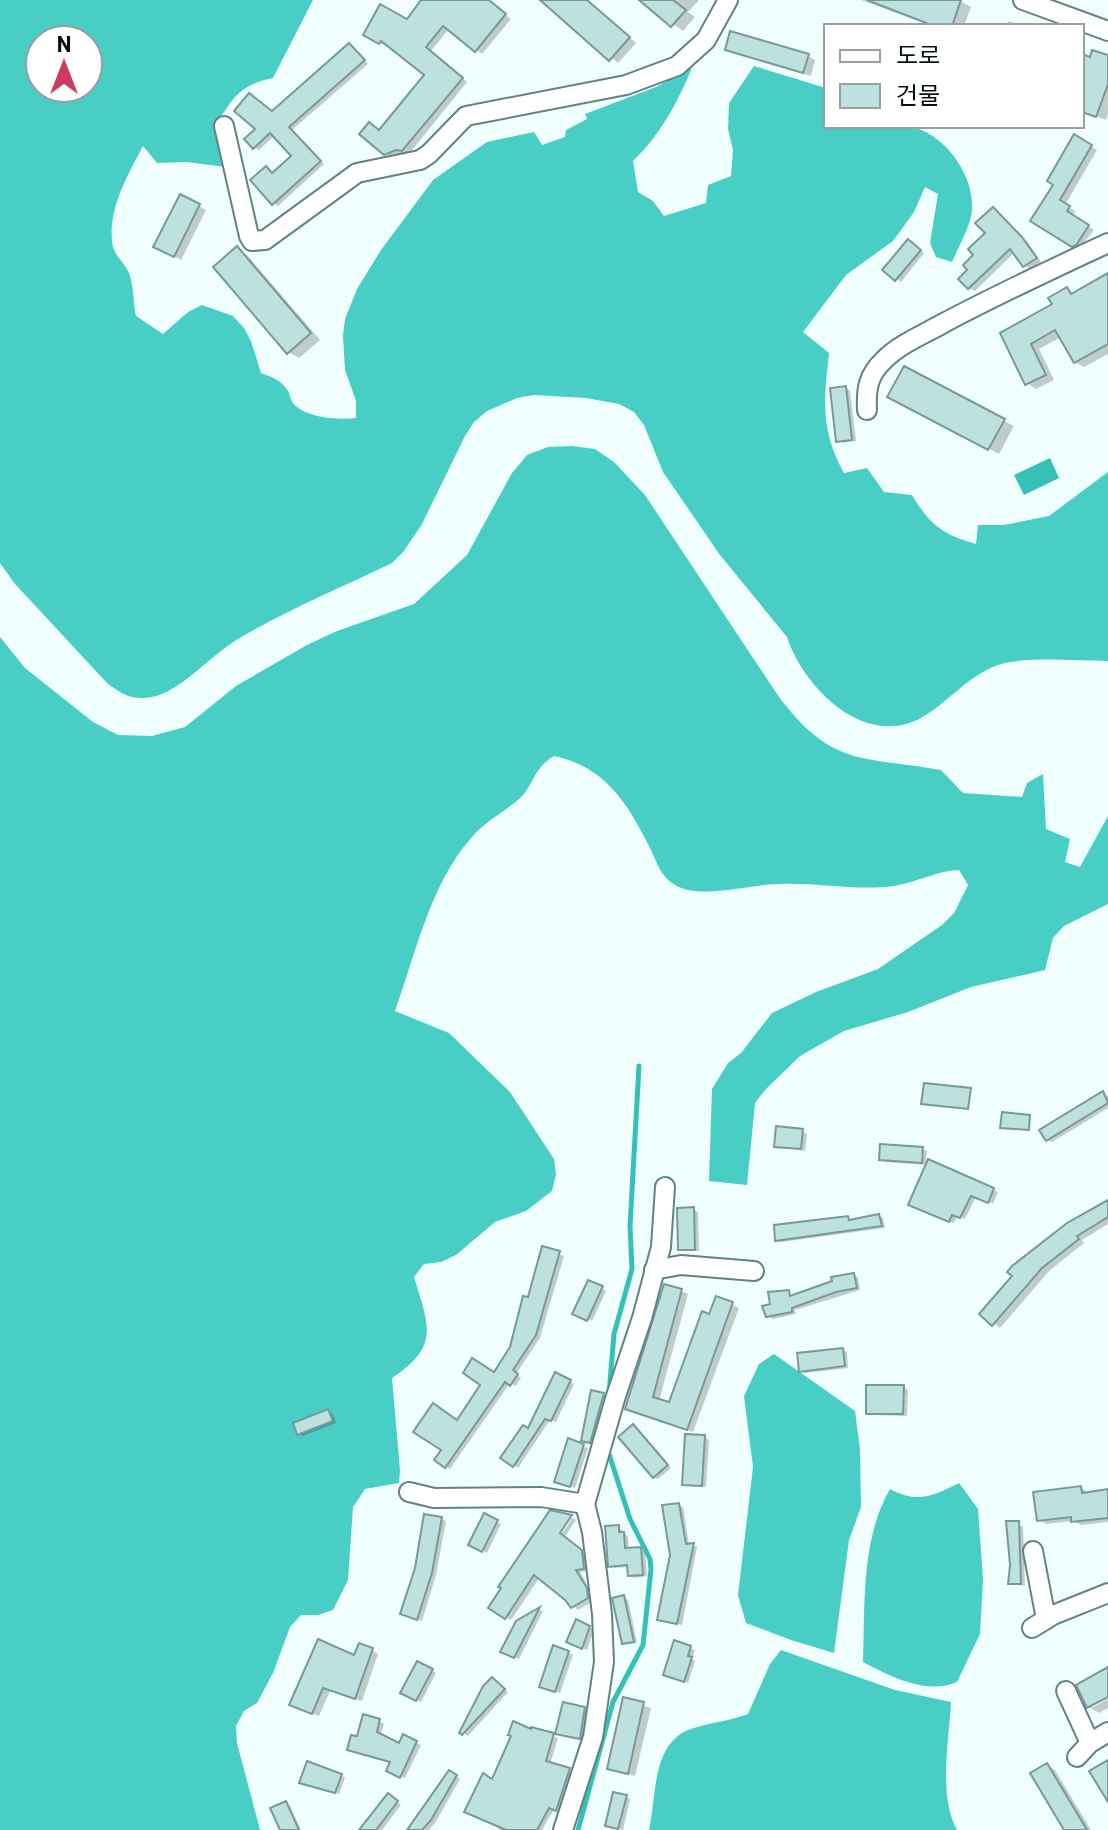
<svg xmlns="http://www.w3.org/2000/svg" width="1108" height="1830" font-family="Barlow,'Noto Sans KR',sans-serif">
<rect width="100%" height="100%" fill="#f0fffd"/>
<g fill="#48cec5" fill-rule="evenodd">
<path d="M0 0H313L273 78C240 85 233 97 216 125L226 167 186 162 157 163 143 146C128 175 109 206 112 241 113 256 124 261 129 273 134 287 133 302 136 316L163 334 188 312 202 305 233 316 244 328 251 341 261 373C272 377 281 380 288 391 290 394 290 399 293 403 305 418 338 420 356 418V401L345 370 343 336 345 319 357 289 381 250 433 180 487 142 534 132 542 145 565 137 566 130 587 119 585 114 656 87 692 68C677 103 661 134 633 161L638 192 653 201 664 216 706 203 708 185 731 176 733 150 728 129 729 103 754 66 826 88V126C852 126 882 122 908 126 944 132 974 174 972 209 972 223 958 248 952 262L936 257 930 243 938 194 925 187 914 212 893 241 846 275 803 332 829 353C824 400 820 429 844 473L867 468 884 492 912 495C929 524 943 535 976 544L978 525H1004L1049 516 1108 472V661C1079 661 1023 656 998 665 966 676 946 706 917 720 861 746 803 686 787 637L720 555 663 472 644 425 634 412 619 404 586 398 534 395 517 398 487 411 474 422 465 436 422 524 404 551 392 563C340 588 287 610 238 639 211 655 180 692 152 697 133 701 121 694 107 683L15 584 0 563ZM40 40H88V88H40Z"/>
<path d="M572 446 595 449 614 462 645 495 779 697C833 768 862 756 941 770L963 793 1022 797 1027 783 1043 774 1046 829 1070 839 1065 862 1080 867 1108 816V904L1064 926 1053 938 1045 970 971 987 908 1012 844 1031 800 1056 765 1090 755 1103 747 1185 709 1181 712 1089 728 1063 741 1053 772 1013 816 992 878 969 942 925 954 913 968 885 959 870C936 871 917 882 894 886 854 891 817 882 777 884 748 885 700 900 675 885 661 877 657 863 651 850 629 806 607 767 554 756 535 768 536 777 524 794 512 808 487 819 472 837 430 884 416 953 395 1011L449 1033 510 1092 554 1159 556 1175 552 1191 526 1211 495 1222 456 1255 441 1262 424 1264 414 1277C429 1326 440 1346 392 1378L400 1470 399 1483 365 1489 353 1507 348 1580 333 1610 318 1615H301L290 1627 273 1673 257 1703 244 1711 236 1726 237 1743 260 1830H0V637L25 668 93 722 118 735 152 736 185 727 236 686 307 645 337 631 414 604 467 555 512 473 527 455 548 447Z"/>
<path d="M774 1354 855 1411 860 1449 861 1507 849 1540 834 1653 791 1640 746 1623 738 1595 753 1467 744 1396 759 1364Z"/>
<path d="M959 1483 978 1509 983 1579 980 1634 957 1682C927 1695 891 1677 863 1662 865 1605 861 1539 890 1489 918 1504 933 1496 959 1483Z"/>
<path d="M781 1650 895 1690 951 1702C949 1741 938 1795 957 1830H649C657 1795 651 1740 694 1728 712 1722 730 1721 748 1714L770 1664Z"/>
</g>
<path fill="#36c1b8" d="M1050 458 1059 478 1024 495 1014 475Z"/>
<g fill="#0003">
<path d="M424 0H489L511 19 482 54 449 29 430 52 467 82 409 154 403 153 392 157 385 153 380 132 427 75 387 44 386 46 365 35 407 21Z"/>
<path d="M543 0H587L636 43 618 63Z"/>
<path d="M647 0H699L688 12 695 17 683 31 645 2Z"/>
<path d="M861 0H958L971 7 964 26H933Z"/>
<path d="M1008 21 1022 26H1006Z"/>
<path d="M351 47 368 64 292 130 324 164 278 206 274 203 266 168 273 174 294 156 275 135 259 150 254 147 273 113Z"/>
<path d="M727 49 808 56 815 60 811 76Z"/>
<path d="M1082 53 1090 62 1108 58V114L1106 120 1082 111Z"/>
<path d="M1075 137 1097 150 1065 205 1075 211 1072 216 1094 230 1079 249 1033 220 1056 184Z"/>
<path d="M199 206 206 210 181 260 156 246Z"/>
<path d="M999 213 1028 243 1041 262 1031 269 1025 266 1015 252 975 291 969 288 970 270Z"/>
<path d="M912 244 924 253 901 282 885 270Z"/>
<path d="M237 249 247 255 320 340 299 358 289 352Z"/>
<path d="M1108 275V354L1084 367 1075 362 1061 337 1039 349 1054 380 1036 389 1027 383 1003 333 1055 305 1067 290 1075 294Z"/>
<path d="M846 388 850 391 856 441 843 443 838 440Z"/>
<path d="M900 402 1004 421 1014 426 999 454Z"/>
<path d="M1103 1093 1108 1096V1108L1052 1142 1047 1140Z"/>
<path d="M802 1131 807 1134 805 1151 776 1146Z"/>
<path d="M922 1149 927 1151 926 1160 998 1192 993 1204 976 1197 965 1219 957 1216 954 1223 915 1207 927 1165 885 1162 881 1159Z"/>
<path d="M1108 1202V1224L1082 1240 1084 1243 1049 1271 1000 1328 982 1314Z"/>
<path d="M693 1209 698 1212 699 1251H684L680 1249Z"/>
<path d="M879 1216 883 1218 885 1228 781 1242 777 1239 848 1218 854 1221Z"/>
<path d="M543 1249 564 1256 540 1338 516 1374 521 1378 516 1386 510 1383 450 1469 436 1460 458 1422 512 1348Z"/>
<path d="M853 1275 858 1277 860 1290 795 1310 796 1314 773 1319 768 1316 772 1305 789 1292 793 1297Z"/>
<path d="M589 1282 606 1291 592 1321 575 1313Z"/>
<path d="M681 1291 688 1294 659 1401 670 1404 717 1298 739 1308 693 1432 627 1408Z"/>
<path d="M842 1350 847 1352 848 1368 806 1373 801 1370Z"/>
<path d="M556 1375 574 1384 556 1422 550 1420 518 1468 503 1458 528 1430Z"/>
<path d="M903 1387 908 1390 907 1416 872 1415 868 1413Z"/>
<path d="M593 1393 608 1397 595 1444 587 1442Z"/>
<path d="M328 1411 333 1414 336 1423 303 1436 299 1433Z"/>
<path d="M633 1426 671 1468 658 1479 654 1477Z"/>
<path d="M704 1437 709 1440 706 1487 689 1486 684 1484Z"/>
<path d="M569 1441 588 1448 575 1488 560 1483Z"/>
<path d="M1080 1488 1088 1492 1108 1491V1522L1081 1525 1073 1521 1046 1524 1039 1520Z"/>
<path d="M678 1505 683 1507 689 1545 697 1547 682 1625 660 1619 672 1555Z"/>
<path d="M485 1516 501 1524 487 1553 471 1544Z"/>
<path d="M572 1518 576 1520 564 1538 587 1555 589 1571 580 1572 592 1593 593 1601 578 1610 540 1577 511 1620 491 1608 552 1541 556 1543Z"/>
<path d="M441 1519 446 1521 436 1575 422 1621 407 1616Z"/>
<path d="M1008 1523 1023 1526 1025 1586 1010 1583Z"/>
<path d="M619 1527 628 1537 629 1550 640 1549 645 1551 647 1576 634 1578 629 1575V1567L615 1568 610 1565Z"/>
<path d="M623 1597 628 1600 637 1643 628 1644 623 1642Z"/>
<path d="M540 1610 543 1611 519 1659 503 1651 517 1623Z"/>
<path d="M577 1622 594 1630 587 1650 568 1641Z"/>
<path d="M690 1648 695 1650 692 1659 695 1661 688 1683 669 1677Z"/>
<path d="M372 1650 378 1654 362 1701 330 1691 319 1716 298 1708 356 1658Z"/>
<path d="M568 1652 573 1655 560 1693 546 1688Z"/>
<path d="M418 1663 436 1673 421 1702 403 1692Z"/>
<path d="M1108 1670V1694L1092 1703V1708L1108 1699V1708L1099 1713 1089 1707Z"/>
<path d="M496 1682 508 1692 468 1736 463 1733Z"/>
<path d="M625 1700 651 1708 635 1776 609 1768Z"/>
<path d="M585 1709 588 1710 583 1740 561 1735Z"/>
<path d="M379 1721 384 1724 380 1736 400 1745 404 1737 421 1745 405 1778 388 1770 392 1762 358 1739Z"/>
<path d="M532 1732 558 1738 550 1764 573 1772 560 1811 554 1809 542 1830H498L500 1827 493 1782Z"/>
<path d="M1047 1765 1055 1770 1091 1830H1067Z"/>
<path d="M450 1773 460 1779 435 1823 429 1830H410Z"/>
<path d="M341 1775 345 1778 339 1794 306 1785Z"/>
<path d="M626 1797 630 1799 623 1830 612 1827Z"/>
<path d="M393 1798 401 1805 382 1830H369Z"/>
<path d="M286 1803 290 1806 301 1830H282Z"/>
</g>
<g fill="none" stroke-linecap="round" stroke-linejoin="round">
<g stroke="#36c1b8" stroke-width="5">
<path d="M609 1394 614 1334 632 1269 630 1226 639 1066"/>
<path d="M578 1830 613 1702 643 1645 651 1569 650 1559 630 1519 609 1454"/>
</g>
</g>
<g fill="#bde1de" stroke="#779a97" stroke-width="2">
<path d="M421 0H489L506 14 475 52 443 26 426 47 463 78 402 151 396 150 384 155 359 134 369 122 379 130 424 75 381 41 379 44 363 35 380 4 407 19Z"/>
<path d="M540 0H587L630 37 609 61Z"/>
<path d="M639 0H673L686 10 671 27Z"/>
<path d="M867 0H961L952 26H934Z"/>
<path d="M730 31 809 54 803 73 725 50Z"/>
<path d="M349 43 365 60 289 127 321 161 272 205 250 180 266 166 272 173 291 156 270 133 253 149 244 139 255 129 234 111 249 93 272 111Z"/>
<path d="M1092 50 1108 55V84L1096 117 1082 112V54L1090 57Z"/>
<path d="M1074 134 1092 145 1060 200 1070 206 1067 211 1089 225 1077 244 1072 247 1030 221 1053 185 1047 181Z"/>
<path d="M180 194 200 204 174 257 153 247Z"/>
<path d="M993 207 1022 237 1037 258 1023 267 1010 249 968 289 958 279 967 270 963 265 973 255 968 249 985 233 975 223Z"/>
<path d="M908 239 921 250 895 281 882 270Z"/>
<path d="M237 246 311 333 287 354 213 267Z"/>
<path d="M1108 273V344L1074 363 1055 330 1031 344 1046 375 1025 385 1000 333 1052 304 1048 298 1067 287 1071 294Z"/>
<path d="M904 366 1005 419 988 450 887 397Z"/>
<path d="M846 386 852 440 836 442 830 388Z"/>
<path d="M924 1083 971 1088 968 1109 921 1104Z"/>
<path d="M1103 1091 1108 1103 1046 1141 1039 1130Z"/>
<path d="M1002 1112 1030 1115 1029 1130 1000 1128Z"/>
<path d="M776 1126 803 1129 801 1149 774 1147Z"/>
<path d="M880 1144 923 1147 922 1163 879 1160Z"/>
<path d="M928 1159 994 1188 988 1203 971 1196 960 1218 952 1215 949 1222 908 1205Z"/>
<path d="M1108 1200V1217L1077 1236 1079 1239 1042 1268 992 1326 979 1314 1012 1276 1007 1272 1012 1266 1067 1223Z"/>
<path d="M694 1207 695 1250H678L677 1208Z"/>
<path d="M879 1214 882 1226 775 1241 774 1225 848 1216 849 1220Z"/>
<path d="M542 1246 560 1251 536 1335 513 1370 518 1374 510 1386 505 1382 445 1468 434 1460 441 1450 413 1432 433 1403 457 1420 480 1385 463 1373 472 1358 494 1372 510 1347 523 1296 528 1297Z"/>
<path d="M854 1273 857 1288 836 1292 792 1308V1312L766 1317 762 1306 770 1304 768 1292 789 1290 790 1296 832 1281 831 1277Z"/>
<path d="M588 1280 603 1286 587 1321 572 1314Z"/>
<path d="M664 1284 682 1289 653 1397 669 1402 702 1311 709 1314 716 1296 733 1302 687 1430 625 1409Z"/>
<path d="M843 1348 845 1366 799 1372 797 1353Z"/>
<path d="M555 1372 571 1380 551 1421 545 1419 513 1467 500 1458 523 1425 528 1428Z"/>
<path d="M866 1385H904L903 1414H866Z"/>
<path d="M591 1390 604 1393 590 1443 581 1441Z"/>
<path d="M328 1409 333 1421 297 1435 293 1423Z"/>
<path d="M633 1424 668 1465 653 1478 618 1437Z"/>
<path d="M685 1434 705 1435 702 1486 682 1485Z"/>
<path d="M568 1438 584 1444 570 1487 554 1482Z"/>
<path d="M1081 1486 1082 1493 1108 1489V1518L1071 1522V1517L1037 1521 1033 1492Z"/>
<path d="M679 1503 686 1544 694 1543 677 1624 657 1620 670 1555 662 1505Z"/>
<path d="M550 1510 572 1515 560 1533 582 1550 584 1569 576 1570 587 1588 588 1598 571 1608 565 1600 534 1575 505 1619 488 1608 501 1588 498 1587Z"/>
<path d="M484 1513 498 1520 482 1552 468 1545Z"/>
<path d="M424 1514 442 1517 432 1573 417 1620 400 1614 415 1568Z"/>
<path d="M1006 1521H1019L1021 1584H1008L1010 1565Z"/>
<path d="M619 1525V1532H624L625 1548 641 1547 643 1575 628 1576 627 1565 608 1567 605 1526Z"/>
<path d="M624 1595 634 1642 622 1644 612 1598Z"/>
<path d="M540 1607 514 1658 500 1652 516 1621Z"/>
<path d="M576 1619 590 1626 582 1649 566 1642Z"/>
<path d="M318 1639 354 1655 359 1643 373 1648 355 1699 323 1688 312 1714 289 1705Z"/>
<path d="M674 1640 691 1646 688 1656 692 1657 684 1682 663 1675Z"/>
<path d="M553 1645 569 1651 555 1692 539 1687Z"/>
<path d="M417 1661 433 1669 416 1701 400 1693Z"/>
<path d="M1108 1667V1697L1087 1708 1076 1685Z"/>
<path d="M492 1677 505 1689 462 1735 459 1733 483 1686Z"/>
<path d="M623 1697 644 1702 628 1774 607 1769Z"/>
<path d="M563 1702 585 1707 580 1739 555 1734Z"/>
<path d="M363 1714 380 1719 377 1732 399 1743 403 1734 417 1741 400 1778 386 1771 390 1762 347 1750 351 1735 357 1736Z"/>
<path d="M513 1721 531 1729V1727L554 1733 546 1761 570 1768 556 1811 549 1808 537 1830H506L464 1812 483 1773 492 1779 511 1736 508 1735Z"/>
<path d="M1108 1760V1802L1089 1771Z"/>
<path d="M307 1761 342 1774 335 1793 299 1783Z"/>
<path d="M1047 1763 1087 1830H1064L1030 1773Z"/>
<path d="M449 1770 457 1775 431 1820 422 1830H407Z"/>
<path d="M613 1792 627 1795 618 1829 605 1826Z"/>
<path d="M388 1793 398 1801 376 1830H359Z"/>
<path d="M286 1801 299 1830H280L270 1808Z"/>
</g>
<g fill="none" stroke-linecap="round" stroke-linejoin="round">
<defs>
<g id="minor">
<path d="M1023 0 1108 31"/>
<path d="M224 126 249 236 252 241 265 240 357 173 420 160 429 154 466 116 626 85 677 66 706 40 728 0"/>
<path d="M867 410C866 389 868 375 884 360 900 344 922 335 942 324 996 295 1052 269 1108 243"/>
<path d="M654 1270 681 1265 754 1271"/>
<path d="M409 1492 434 1498 541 1497 585 1504"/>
<path d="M1033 1551 1046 1619"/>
<path d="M1032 1628 1053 1615 1108 1593"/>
<path d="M1066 1691 1090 1743"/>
<path d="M1077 1757 1090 1743 1108 1732"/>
<path d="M563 1830 593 1737 604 1662 602 1614 592 1532 585 1504 615 1399 642 1318 661 1247 665 1187"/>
</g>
</defs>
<use href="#minor" stroke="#618480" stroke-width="22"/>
<use href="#minor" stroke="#fff" stroke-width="18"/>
</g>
<rect x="824" y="24" width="260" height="104" fill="#ffffff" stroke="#9ba09f" stroke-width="2"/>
<rect x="840" y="50" width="40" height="12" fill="#ffffff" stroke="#9ba09f" stroke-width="2"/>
<text x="896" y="64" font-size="24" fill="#041110">도로</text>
<rect x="840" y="84" width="40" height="24" fill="#bde1de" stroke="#9ba09f" stroke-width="2"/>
<text x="896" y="104" font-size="24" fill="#041110">건물</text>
<g transform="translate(64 64)"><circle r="38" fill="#ffffff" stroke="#9ba09f" stroke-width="2"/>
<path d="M0-6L14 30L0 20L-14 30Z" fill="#ca3b63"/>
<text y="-12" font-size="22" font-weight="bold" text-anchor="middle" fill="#041110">N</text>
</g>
</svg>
